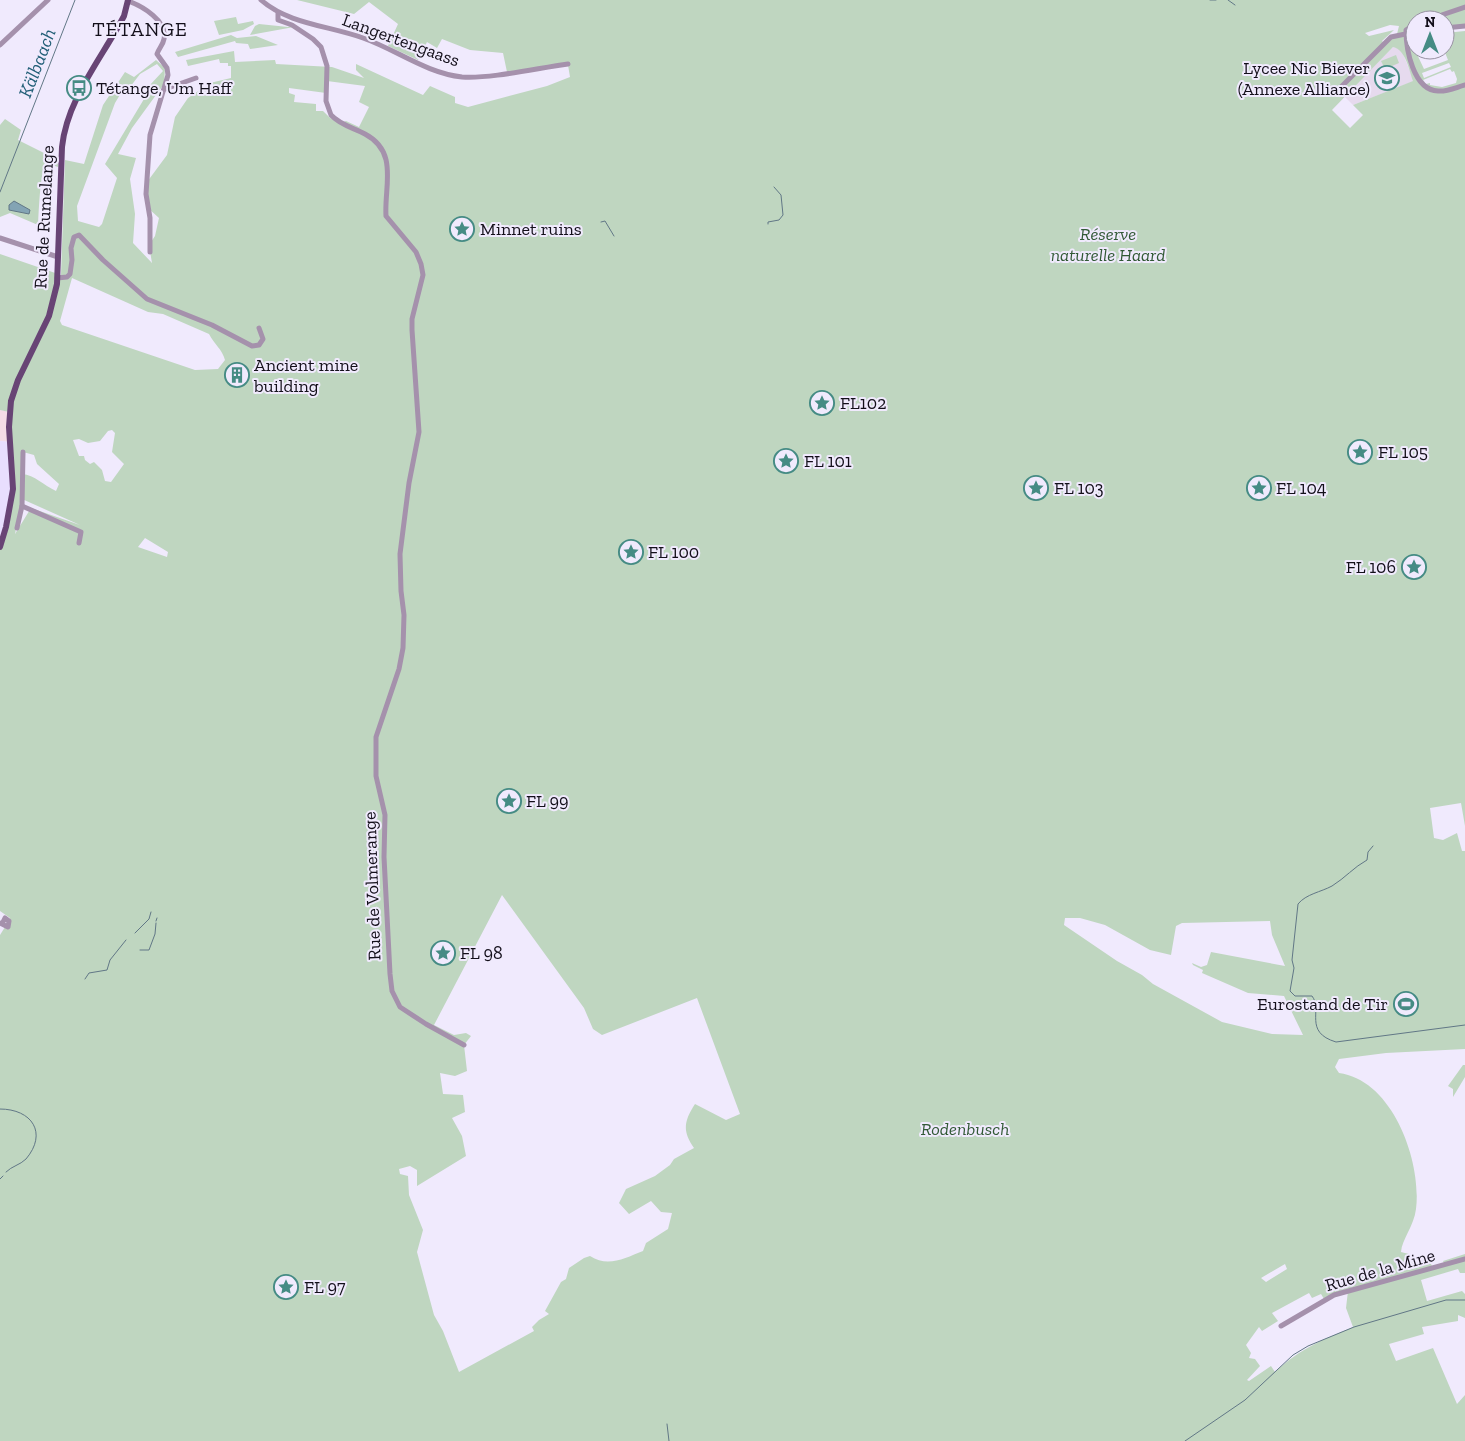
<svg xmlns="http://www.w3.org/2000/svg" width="1465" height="1441" font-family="'Zilla Slab',serif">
<rect width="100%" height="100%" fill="#f0eafd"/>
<path fill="#f4dce6" d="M0 410 9 412 10 442 0 441Z"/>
<path fill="#e8defe" d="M0 441 10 442 13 475 0 547Z"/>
<path fill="#e6daee" d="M1393 47 1398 48 1403 54 1414 81 1353 105 1344 96Z"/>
<g fill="#bfd6c0" fill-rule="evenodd">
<path d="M297 0H1465V26L1445 28V20H1415V50L1424 69 1448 60 1444 50 1445 33 1465 31V826L1461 803 1430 808 1434 838 1443 840 1457 833 1462 851H1465V1049L1386 1053 1339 1059 1335 1067 1339 1073C1393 1080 1422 1162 1416 1209 1414 1226 1402 1239 1401 1252L1413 1255 1415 1262 1431 1264 1432 1266 1445 1265 1443 1261 1465 1254V1273H1460L1458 1269 1421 1280 1427 1301 1462 1291 1465 1294V1318L1458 1315V1321L1422 1327 1424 1334 1389 1344 1396 1361 1433 1348 1457 1404 1465 1395V1441H0V935L5 927 10 926V918L0 911V547L13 489 9 412 0 410V254L61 275 65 160 84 164 103 105 125 72 134 77 156 60 165 68 164 84 132 128 118 154 136 158 130 179 135 214 133 243 152 263 149 245 155 236 159 218 148 208 147 182 167 155 175 117 188 98 210 83 231 78V66H228V63H220L219 59 188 66 186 60 234 51 235 62 275 60 276 64 332 67 364 78 356 70V64L423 95 430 86 455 97V103L468 107 547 86 570 77 568 65 507 72 503 53 470 50 442 39 437 48 427 42 418 60 388 46 398 24 369 2 354 14ZM1390 25 1399 26 1397 34 1384 43 1382 41 1394 30 1369 36 1365 33ZM1393 47C1406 50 1409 70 1413 81L1353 105 1363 115 1350 128 1332 110ZM1449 63 1451 67 1424 78 1422 73ZM157 64 163 71 149 86 147 94 105 164 117 178 102 224 99 227 78 221 77 206 115 103 121 93 124 95 140 74ZM1450 69 1452 72 1454 71 1457 79 1456 83 1442 87 1430 85V83L1426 84 1423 80ZM327 81 365 86 359 102 369 107 359 127 346 121C336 125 330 118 323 111H316V104L294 102 295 95 289 93V88L326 93ZM72 278 148 312 163 314 209 334C214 344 222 349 225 360L218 369 195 370 62 325 60 321ZM112 430 115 433 112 452 124 464 111 482 105 481 102 470 94 462 90 464 85 460 84 456H79L73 440 79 439 88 443 100 441 108 431ZM23 452 34 455 37 464 59 484 56 491C43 485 35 475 22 474ZM22 499 80 525 31 508 15 534ZM145 538 168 552 167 557 138 547ZM502 895 584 1008 593 1029 602 1035 697 998 740 1114 726 1120 695 1104C684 1121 682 1131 694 1148L674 1159 670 1165 655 1176 626 1189 619 1203 629 1214 651 1201 661 1212 672 1213 668 1229 646 1243 643 1251C625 1258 608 1268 590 1256L584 1258 569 1268 566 1279 561 1282 545 1311 549 1314 539 1320 532 1327 534 1331 459 1372 443 1331 434 1315 417 1252 423 1230 409 1195 408 1176 400 1174 399 1169 410 1166 417 1170V1186L466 1156 462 1136 452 1118 465 1112 463 1095 443 1094 440 1073 455 1076 467 1071 464 1045 471 1036 466 1033 454 1035 434 1025ZM1080 918 1105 925 1150 950 1171 955 1176 926 1182 923 1270 921 1272 935 1285 966 1211 952 1207 965 1201 967 1192 963 1193 965 1203 970 1202 973 1248 993 1284 996 1303 1035 1272 1034 1222 1022 1153 984 1142 975 1117 961 1064 925 1065 918ZM1285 1264 1287 1269 1266 1282 1261 1278ZM1348 1291 1346 1308 1353 1327C1322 1340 1301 1348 1275 1372L1271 1366 1249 1381 1247 1380 1260 1366 1255 1359 1249 1358 1251 1353 1246 1345 1259 1327 1262 1331 1278 1321 1272 1313 1309 1293 1312 1298 1321 1294 1324 1299Z"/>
<path d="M236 17 238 24 253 21 254 24 243 30 219 35 214 21Z"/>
<path d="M259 24 288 27 292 25 294 27 250 35 255 26Z"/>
<path d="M231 35 237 38 256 36 278 45 250 49 248 44 236 43 235 41 178 57 175 52Z"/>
<path d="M1396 55 1399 63 1385 69 1381 61Z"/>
<path d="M5 119 21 130 18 140 58 160V167L46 163 44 165C40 183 39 205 38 225L10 213 0 217V125Z"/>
<path d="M1463 1065H1465V1077L1453 1097V1089L1448 1086Z"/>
</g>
<path fill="#83a4b4" stroke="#617786" d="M14 201 30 210 29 214 9 210V205Z"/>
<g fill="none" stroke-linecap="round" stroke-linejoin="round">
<g stroke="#617786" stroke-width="1">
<path d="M1210 0H1216"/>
<path d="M1228 0 1235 5"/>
<path d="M0 192 75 0"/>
<path d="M601 222 605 221 614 236"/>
<path d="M768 224V222L779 220 783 215 781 195 774 187"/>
<path d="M1373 846 1368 852 1367 860C1354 867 1345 878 1332 886 1321 892 1306 894 1298 904L1292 960 1294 968 1290 991 1295 996H1312C1323 1010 1303 1032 1336 1042L1465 1025"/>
<path d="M156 921 157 918"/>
<path d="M135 933 149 919 151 912"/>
<path d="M140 950H149L155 934 156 923"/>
<path d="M85 979 89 973 107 970 110 960 126 940"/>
<path d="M0 1109C32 1109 48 1133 26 1159 20 1165 12 1166 6 1172"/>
<path d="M0 1179 3 1176"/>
<path d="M667 1424 669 1441"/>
<path d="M1185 1441 1245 1400 1293 1355 1308 1346 1354 1327 1446 1300H1465"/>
</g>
<g stroke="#a591ac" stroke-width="5">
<path d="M261 0C288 24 330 26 363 38 397 50 426 73 462 77 490 79 538 68 568 64"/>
<path d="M128 1C142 6 168 21 164 39 163 45 159 48 157 54L167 68 168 75 150 135 146 194 150 218V252"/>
<path d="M278 13V20L292 25 313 39 321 47 327 66 326 101 331 115C340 125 354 128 365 134 399 152 384 186 386 216L416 252 421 264 423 275 412 319V330L419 432 409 483 400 554 401 591 404 615 403 648 399 669 376 737V776L385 815 384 857 390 974 392 991 400 1007 426 1024 464 1045"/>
<path d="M1427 20 1465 7"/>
<path d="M1415 24 1406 30C1406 49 1413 90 1438 91 1447 92 1457 87 1465 85"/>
<path d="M1445 28 1465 26"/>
<path d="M0 45 48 0"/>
<path d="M165 89 196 78"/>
<path d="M1336 92 1391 37 1415 32"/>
<path d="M0 238 58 257"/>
<path d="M57 278 67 277 70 274 72 260 71 248 74 237 79 235 103 260 147 299 212 325 252 346 259 345 263 339 259 328"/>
<path d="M22 506 81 532 79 543"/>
<path d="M17 528 22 506 23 452"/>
<path d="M0 923 8 927 9 921 5 918 2 924"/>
<path d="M1281 1326 1334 1295 1465 1259"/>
</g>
<path stroke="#684475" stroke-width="6" d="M0 547 6 527 13 489 9 427 11 401 18 380 49 316 57 284 62 147C67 99 102 58 124 16L128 0"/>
</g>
<defs>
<symbol id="school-ring" viewBox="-11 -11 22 22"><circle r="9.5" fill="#f0eafd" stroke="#458b84" stroke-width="1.5"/><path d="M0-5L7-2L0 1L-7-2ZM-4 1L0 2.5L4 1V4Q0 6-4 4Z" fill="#458b84"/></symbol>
<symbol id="bus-ring" viewBox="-11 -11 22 22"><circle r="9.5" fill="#f0eafd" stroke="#458b84" stroke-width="1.5"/><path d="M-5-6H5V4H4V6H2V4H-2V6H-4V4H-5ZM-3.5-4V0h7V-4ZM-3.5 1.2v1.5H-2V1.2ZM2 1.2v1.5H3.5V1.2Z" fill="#458b84"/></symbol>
<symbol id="sight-ring" viewBox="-11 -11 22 22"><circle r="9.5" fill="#f0eafd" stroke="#458b84" stroke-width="1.5"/><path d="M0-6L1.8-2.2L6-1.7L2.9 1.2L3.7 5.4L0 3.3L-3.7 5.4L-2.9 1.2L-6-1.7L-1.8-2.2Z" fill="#458b84"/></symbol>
<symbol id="building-ring" viewBox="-11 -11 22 22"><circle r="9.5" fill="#f0eafd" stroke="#458b84" stroke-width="1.5"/><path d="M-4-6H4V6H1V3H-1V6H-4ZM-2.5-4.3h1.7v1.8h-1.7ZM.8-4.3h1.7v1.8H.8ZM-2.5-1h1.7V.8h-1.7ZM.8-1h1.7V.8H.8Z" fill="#458b84"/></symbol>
<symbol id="stadium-ring" viewBox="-11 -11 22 22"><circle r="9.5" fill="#f0eafd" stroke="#458b84" stroke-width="1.5"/><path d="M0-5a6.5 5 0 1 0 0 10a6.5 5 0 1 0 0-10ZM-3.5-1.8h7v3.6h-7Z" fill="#458b84"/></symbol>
</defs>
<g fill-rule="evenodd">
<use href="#school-ring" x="1373" y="64" width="28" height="28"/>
<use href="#bus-ring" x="65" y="74" width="28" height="28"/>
<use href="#sight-ring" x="448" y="215" width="28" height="28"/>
<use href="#building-ring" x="223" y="361" width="28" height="28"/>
<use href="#sight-ring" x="808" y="389" width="28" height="28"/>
<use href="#sight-ring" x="1346" y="438" width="28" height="28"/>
<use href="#sight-ring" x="772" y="447" width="28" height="28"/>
<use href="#sight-ring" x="1022" y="474" width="28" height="28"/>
<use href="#sight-ring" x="1245" y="474" width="28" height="28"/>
<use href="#sight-ring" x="617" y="538" width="28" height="28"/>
<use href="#sight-ring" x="1400" y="553" width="28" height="28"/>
<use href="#sight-ring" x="495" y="787" width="28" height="28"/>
<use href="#sight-ring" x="429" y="939" width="28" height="28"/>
<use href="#stadium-ring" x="1392" y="990" width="28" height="28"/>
<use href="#sight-ring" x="272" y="1273" width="28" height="28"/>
</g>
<g text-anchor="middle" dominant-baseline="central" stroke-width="4" stroke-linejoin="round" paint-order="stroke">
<g font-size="18" fill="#130f1a" stroke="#f0eafd">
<text transform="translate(401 40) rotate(20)">Langertengaass</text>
<text transform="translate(44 217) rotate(-87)">Rue de Rumelange</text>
<text transform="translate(372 886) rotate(-92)">Rue de Volmerange</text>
<text transform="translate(1380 1270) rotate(-16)">Rue de la Mine</text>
</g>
<g font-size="18" fill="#130f1a" stroke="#f0eafd" text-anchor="start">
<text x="1370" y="68" text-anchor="end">Lycee Nic Biever<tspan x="1370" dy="21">(Annexe Alliance)</tspan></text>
<text x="96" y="88">Tétange, Um Haff</text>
<text x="480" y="229">Minnet ruins</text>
<text x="254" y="365">Ancient mine<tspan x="254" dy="21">building</tspan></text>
<text x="840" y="403">FL102</text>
<text x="1378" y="452">FL 105</text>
<text x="804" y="461">FL 101</text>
<text x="1054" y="488">FL 103</text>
<text x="1276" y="488">FL 104</text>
<text x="648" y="552">FL 100</text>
<text x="1396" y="567" text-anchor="end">FL 106</text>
<text x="526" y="801">FL 99</text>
<text x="460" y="953">FL 98</text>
<text x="1388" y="1004" text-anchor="end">Eurostand de Tir</text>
<text x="304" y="1287">FL 97</text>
</g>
<g font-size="18" font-style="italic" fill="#315935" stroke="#f0eafd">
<text x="1108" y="234">Réserve<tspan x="1108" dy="21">naturelle Haard</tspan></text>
<text x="965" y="1129">Rodenbusch</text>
</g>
<g font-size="19" font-style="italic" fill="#225f78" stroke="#f0eafd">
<text transform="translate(37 63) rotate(-69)">Kälbaach</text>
</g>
<g font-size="20" letter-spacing="1" fill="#130f1a" stroke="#f0eafd">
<text x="140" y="29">TÉTANGE</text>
</g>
</g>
<g transform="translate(1430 35)"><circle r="24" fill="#f0eafd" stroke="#9892a2"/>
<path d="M0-4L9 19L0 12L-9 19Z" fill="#458b84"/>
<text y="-8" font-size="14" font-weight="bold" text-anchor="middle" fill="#130f1a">N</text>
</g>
</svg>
